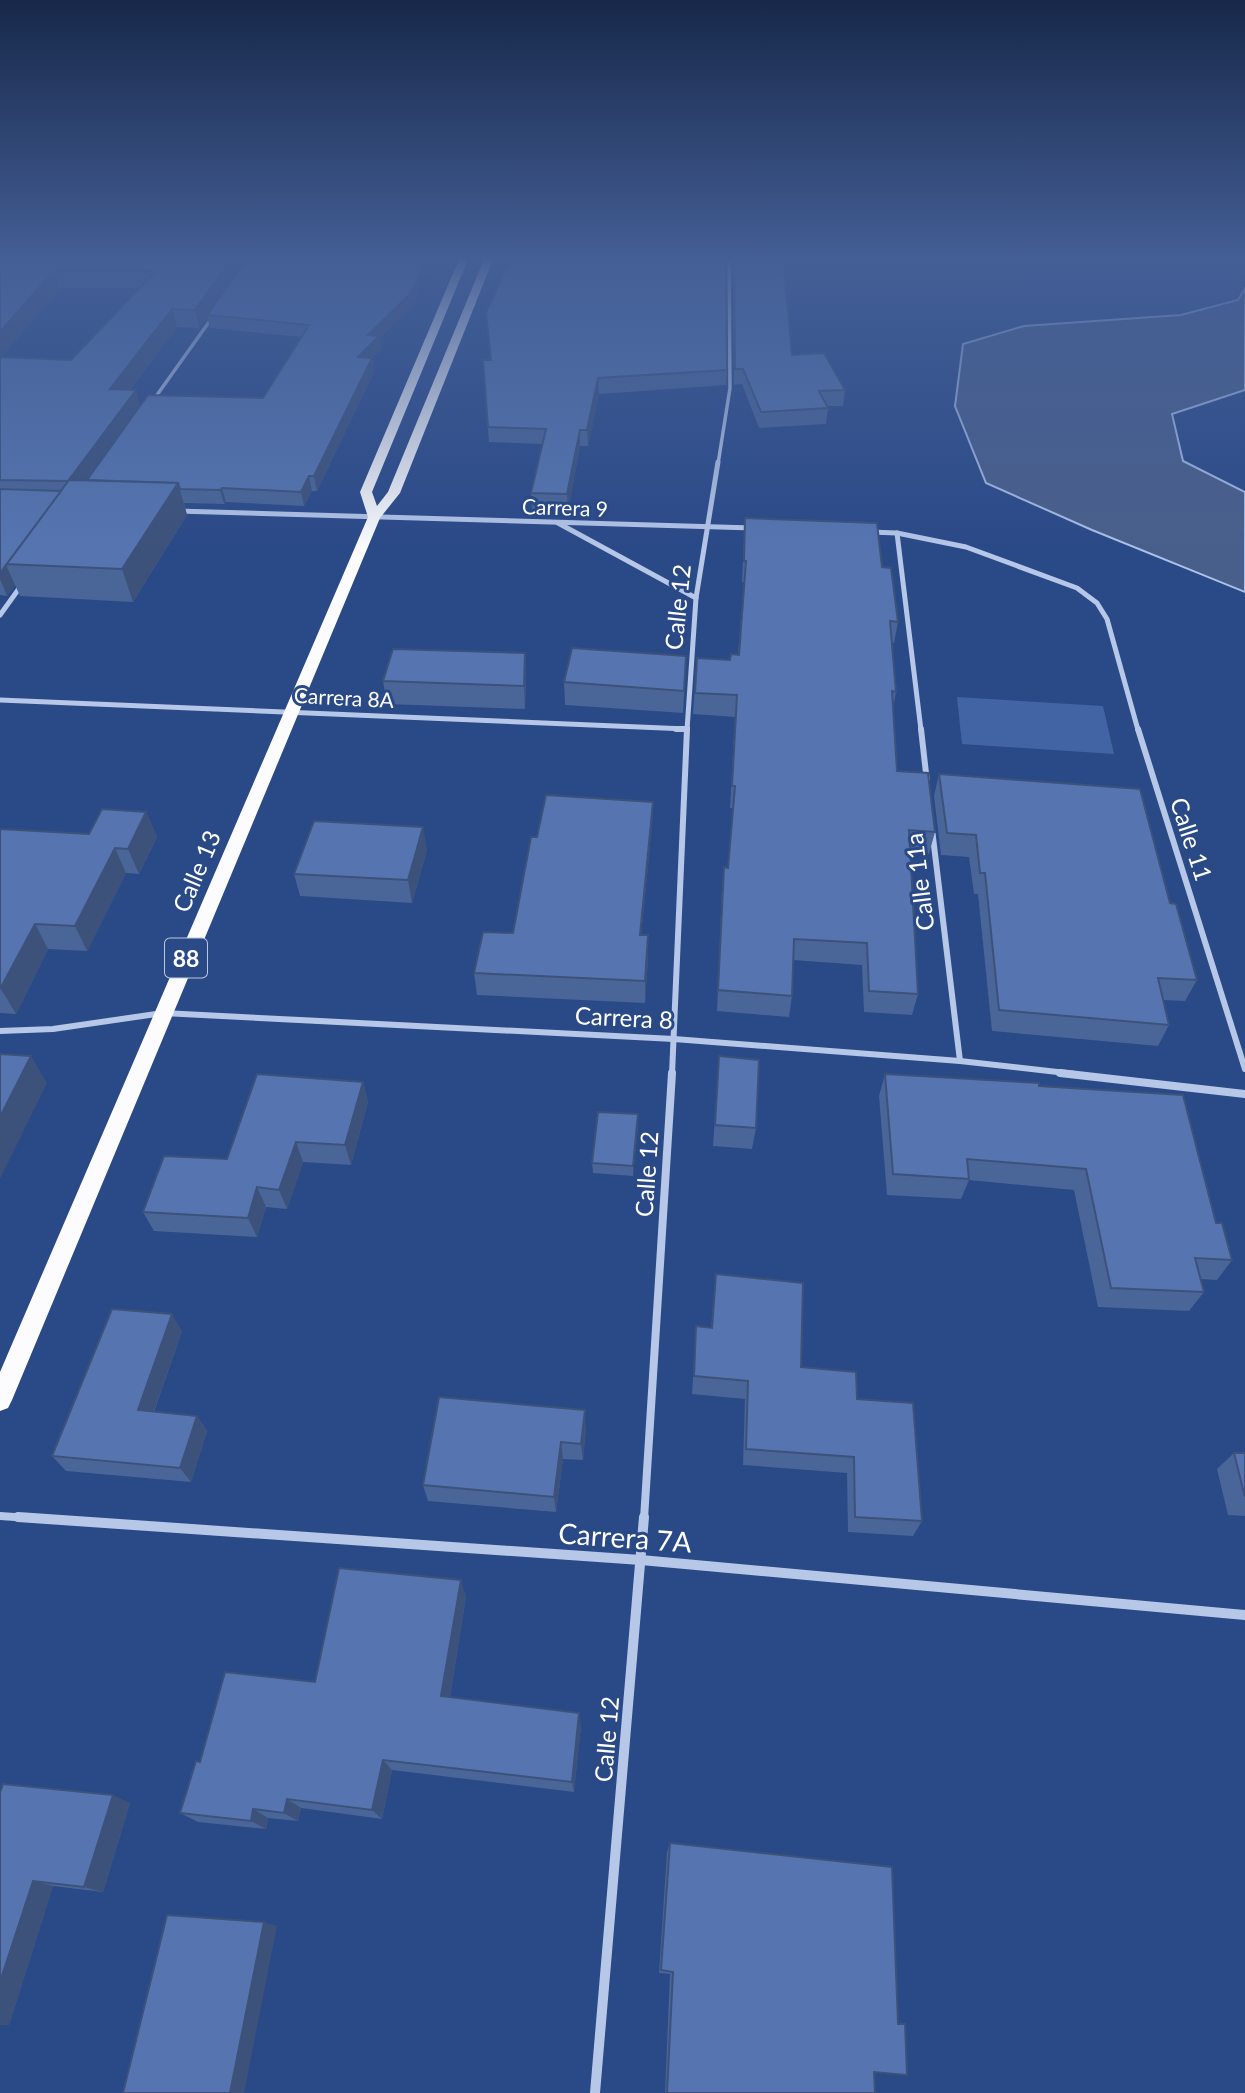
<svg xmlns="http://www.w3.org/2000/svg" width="1245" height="2093" font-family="Lato,sans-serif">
<rect width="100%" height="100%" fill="#2a4987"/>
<path fill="#4264a5" d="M957 697 1103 706 1114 754 962 744Z"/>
<path fill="#495f8b" stroke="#abc1e8" stroke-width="2" d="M1245 288V390L1172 414 1183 461 1245 492V592L1092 530 986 483 955 406 963 344 1024 326 1181 315 1238 300Z"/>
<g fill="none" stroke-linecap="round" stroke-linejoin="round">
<g stroke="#b6c7e8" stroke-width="3.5">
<path d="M152 402 214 315"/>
<path d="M718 464 730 388 729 257"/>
</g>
<g stroke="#b6c7e8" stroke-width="5">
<path d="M177 511 753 528"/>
<path d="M558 523 696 598"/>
<path d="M870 532 897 533 966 547 1077 588 1097 603 1107 619 1138 730"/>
<path d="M897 533 921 730"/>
<path d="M0 615 23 583"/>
<path d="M0 700 687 729"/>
<path d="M687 730 696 598 718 462"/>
</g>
<g stroke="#b6c7e8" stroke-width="6">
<path d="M676 729H687"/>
<path d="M921 729 927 782"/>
<path d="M1138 729 1245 1069"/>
<path d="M932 829 960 1061"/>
<path d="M0 1031 53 1029 163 1013 674 1039 960 1061 1075 1074"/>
<path d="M672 1074 687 729"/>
</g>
<g stroke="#b6c7e8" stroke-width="8">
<path d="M1060 1073 1245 1094"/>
<path d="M0 1516 44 1519"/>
<path d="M644 1519 672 1073"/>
</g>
<g stroke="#b6c7e8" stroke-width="10">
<path d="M18 1517 641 1560 1245 1615"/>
<path d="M595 2093 644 1517"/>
</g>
<path fill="#fcfcfe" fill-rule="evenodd" d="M460 257H469L372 492 377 506 388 492 485 257H494L400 493 380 518 12 1400 8 1408 0 1411V1372L368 517 360 492Z"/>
</g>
<g fill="#4a6597" fill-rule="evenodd">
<path d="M0 257H240L242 266 249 257H440L427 270 412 306 380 338 381 349 372 358 374 372 317 491H312L304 506 226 502 224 504 184 503 187 515 133 602 20 596 15 585 7 596 0 595ZM60 288H139L71 360 1 357ZM207 317 210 328 302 337 263 398 140 406 130 390 177 327 199 328Z"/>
<path d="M733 257H783L792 355 845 390 843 406H827L828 408 826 424 759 428 742 384 734 385Z"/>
<path d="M483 360 727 370 726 385 599 394 588 446H580L568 511 532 509 531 493 542 444 489 442Z"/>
<path d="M745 518 882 567 898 622 894 643H892L896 692 893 708 897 771 935 832 929 854 910 852 918 994 912 1015 864 1012 862 965 793 960 792 996 789 1017 717 1011 722 889 724 867 728 868 733 808H730L735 717 693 714 697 658 730 660 738 655 744 582H742Z"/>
<path d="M525 653 526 676 525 709 387 704 383 681Z"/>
<path d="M686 656 683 713 565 705 564 682Z"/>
<path d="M939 774 1170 903 1197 980 1185 1001 1163 1000 1169 1025 1158 1046 992 1031 978 894H974L969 857 941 855 934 796Z"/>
<path d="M653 802 652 825 641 935 648 958 645 1003 477 995 474 973 513 933 537 837Z"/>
<path d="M146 812 157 837 139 874 126 873 87 951 48 949 16 1014 0 1013V829L89 834Z"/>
<path d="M427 850 412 903 300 896 294 874Z"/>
<path d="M719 1056 756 1128 752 1149 713 1146Z"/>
<path d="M885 1074 1039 1086 1216 1223 1232 1260 1217 1280 1200 1279 1204 1292 1189 1311 1098 1307 1074 1190 969 1180 961 1199 887 1195 879 1096Z"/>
<path d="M363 1082 368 1102 351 1165 303 1162 287 1209 266 1207 257 1237 154 1231 143 1212 227 1159Z"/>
<path d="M638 1125 633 1176 593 1173 592 1163Z"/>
<path d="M716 1274 801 1367 857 1399 922 1521 913 1536 848 1532 847 1473 743 1465 745 1399 692 1394 696 1326 711 1328Z"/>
<path d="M182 1331 154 1412 197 1416 207 1431 191 1482 66 1471 52 1456Z"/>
<path d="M586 1427 583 1460 563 1459 556 1512 428 1501 423 1485Z"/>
<path d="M1234 1453H1245V1516L1228 1515 1217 1469Z"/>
<path d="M466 1596 450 1697 581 1725 574 1792 392 1770 382 1819 301 1808 298 1821 268 1818 266 1829 198 1822 180 1813 200 1762 315 1682Z"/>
<path d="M0 1793 130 1803 103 1892 53 1886 9 2025H0Z"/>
<path d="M670 1843 875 2093H665L670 1974 659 1973 667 1852Z"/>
</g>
<g fill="#3c527b">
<path d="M233 257H240L242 267 207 315V317L199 328 195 310Z"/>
<path d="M440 257 427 270 412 306 380 338 381 349 360 370 358 357 368 335 426 258Z"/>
<path d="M54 270 60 288 0 358V332Z"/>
<path d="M172 309 177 327 116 408 110 389Z"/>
<path d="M372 358 374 372 317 491 314 476Z"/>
<path d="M598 378 599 394 588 446 587 430Z"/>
<path d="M136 390 141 409 85 487 68 481Z"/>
<path d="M580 430V446L568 511 567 494Z"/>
<path d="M309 476 312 491 304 506 301 492Z"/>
<path d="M178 483 187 515 133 602 122 569Z"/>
<path d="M222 488 226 502 224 504 220 490Z"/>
<path d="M6 565 15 585 7 596 0 579V573Z"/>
<path d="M525 653 526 676 525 709 524 686Z"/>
<path d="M653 802 652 825 639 957 640 935Z"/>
<path d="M146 812 157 837 139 874 128 849Z"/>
<path d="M423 827 427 850 412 903 408 880Z"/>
<path d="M115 848 126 873 87 951 75 926Z"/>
<path d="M35 924 48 949 16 1014 1 989Z"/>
<path d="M648 935V958L645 1003V981Z"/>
<path d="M31 1056 47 1083 0 1179V1117Z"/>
<path d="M363 1082 368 1102 351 1165 345 1145Z"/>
<path d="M638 1114V1125L633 1176V1166Z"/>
<path d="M296 1142 303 1162 287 1209 279 1190Z"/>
<path d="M257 1187 266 1207 257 1237 248 1218Z"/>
<path d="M172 1314 182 1331 149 1425 138 1410Z"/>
<path d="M585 1410 586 1427 583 1460 581 1444Z"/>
<path d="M197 1416 207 1431 191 1482 180 1468Z"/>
<path d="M561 1442 563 1459 556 1512 554 1497Z"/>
<path d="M461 1580 466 1596 448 1709 441 1696Z"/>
<path d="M579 1713 581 1725 574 1792 572 1782Z"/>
<path d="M383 1760 392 1770 382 1819 372 1810Z"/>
<path d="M113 1795 130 1803 103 1892 84 1887Z"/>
<path d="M287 1799 301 1808 298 1821 284 1813Z"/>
<path d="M253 1809 268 1818 266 1829 251 1821Z"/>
<path d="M33 1881 53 1886 9 2025H0V1982Z"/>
<path d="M264 1922 277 1926 244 2093H230Z"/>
</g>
<g fill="#5675b0" stroke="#3c527b" stroke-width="2">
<path d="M0 257H233L195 310 172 309 110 389 136 390 68 481 0 480V357L71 360 156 271 54 270 0 332Z"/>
<path d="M249 257H426L411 293 368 335 379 336 358 357 372 358 314 476H309L301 492 222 488 220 490 180 489 178 483 87 480 148 395 263 398 309 325 207 315Z"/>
<path d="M511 257H726L727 370 598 378 587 430H580L567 494 531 493 546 429 488 427 483 360H491L486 313Z"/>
<path d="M734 257H783L792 355 824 353 845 390 819 391 828 408 761 412 743 369H735Z"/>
<path d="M69 480 178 483 122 569 6 564Z"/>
<path d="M0 489 61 491 0 573Z"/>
<path d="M745 518 877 523 882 567 891 568 898 622 890 621 896 692 892 691 897 771 928 773 935 832 909 830 918 994 869 991 867 943 794 939 792 996 718 990 724 867 728 868 735 786H732L737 695 695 693 697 658 730 660 731 654 739 655 746 561H744Z"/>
<path d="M572 648 686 656 684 691 564 682Z"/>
<path d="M393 649 525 653 524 686 383 681Z"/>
<path d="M939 774 1140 789 1170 903 1176 904 1197 980 1158 978 1169 1025 999 1010 985 873H980L976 835 947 833Z"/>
<path d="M546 795 653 802 640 935H648L645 981 474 973 483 932 513 933 531 837H537Z"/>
<path d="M102 809 146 812 128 849 115 848 75 926 35 924 0 989V829L89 834Z"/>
<path d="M314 821 423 827 408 880 294 874Z"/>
<path d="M0 1054 31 1056 0 1117Z"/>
<path d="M719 1056 759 1060 756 1128 715 1125Z"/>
<path d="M257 1074 363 1082 345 1145 296 1142 279 1190 257 1187 248 1218 143 1212 164 1156 227 1159Z"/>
<path d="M885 1074 1039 1083V1086L1183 1095 1216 1223H1222L1232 1260 1195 1258 1204 1292 1111 1288 1086 1169 967 1159 969 1179 893 1174Z"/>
<path d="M598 1112 638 1114 633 1166 592 1163Z"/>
<path d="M716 1274 803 1283 801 1367 856 1372 857 1399 913 1403 922 1521 855 1517 854 1457 746 1449 748 1381 694 1376 696 1326 712 1328Z"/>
<path d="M112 1309 172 1314 138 1410 197 1416 180 1468 52 1456Z"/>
<path d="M439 1397 585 1410 581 1444 561 1442 554 1497 423 1485Z"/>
<path d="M1234 1453H1245V1497Z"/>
<path d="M339 1568 461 1580 441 1696 579 1713 572 1782 383 1760 372 1810 287 1799 284 1813 253 1809 251 1821 180 1813 196 1761 200 1762 225 1672 315 1682Z"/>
<path d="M3 1784 113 1795 84 1887 33 1881 0 1982V1793Z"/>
<path d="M670 1843 892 1867 898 2024H905L907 2075 874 2072 875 2093H667L673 1972 661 1970Z"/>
<path d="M167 1915 264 1922 230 2093H123Z"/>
</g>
<linearGradient id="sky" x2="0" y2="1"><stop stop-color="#17284a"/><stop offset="0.47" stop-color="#445f96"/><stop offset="1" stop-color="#445f96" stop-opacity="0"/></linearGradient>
<rect width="1245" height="550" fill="url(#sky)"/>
<g text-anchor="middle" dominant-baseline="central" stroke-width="6" stroke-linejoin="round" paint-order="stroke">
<g font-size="21" fill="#fff" stroke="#2a4987">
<text transform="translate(565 507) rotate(2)">Carrera 9</text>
<text transform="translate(344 697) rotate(3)">Carrera 8A</text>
</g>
<rect fill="#2a4987" stroke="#bfc8db" stroke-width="2" x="165" y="938.5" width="42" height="39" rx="5"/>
<g font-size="23" font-weight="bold" fill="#fff">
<text x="186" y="958">88</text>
</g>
<g font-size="24" fill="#fff" stroke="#2a4987">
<text transform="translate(677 607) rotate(-84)">Calle 12</text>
<text transform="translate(1192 839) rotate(72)">Calle 11</text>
<text transform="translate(196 871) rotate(-67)">Calle 13</text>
<text transform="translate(919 882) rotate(-97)">Calle 11a</text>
<text transform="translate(624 1017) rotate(3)">Carrera 8</text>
<text transform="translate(646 1174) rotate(-86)">Calle 12</text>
<text transform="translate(606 1739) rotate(-85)">Calle 12</text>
</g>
<g font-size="28" fill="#fff" stroke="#2a4987">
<text transform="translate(625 1537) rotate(4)">Carrera 7A</text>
</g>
</g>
</svg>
